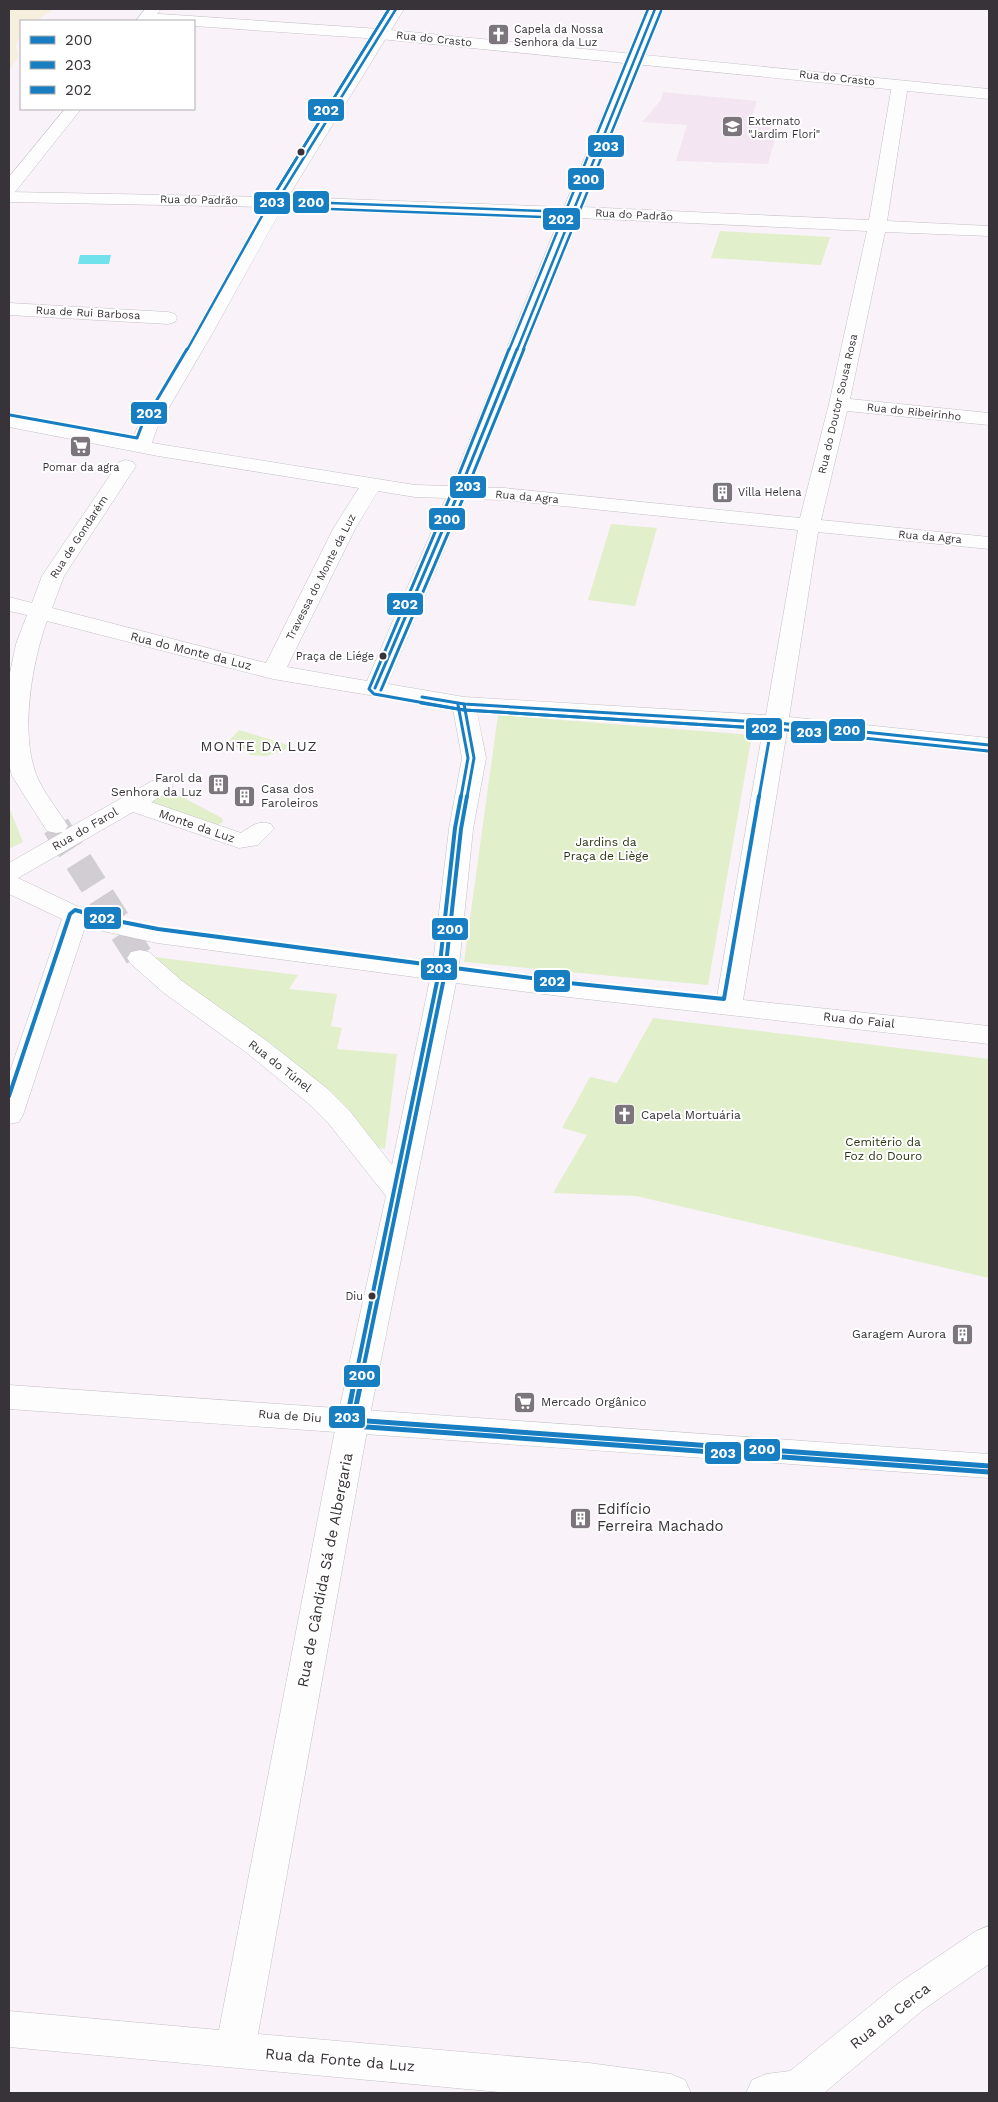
<svg xmlns="http://www.w3.org/2000/svg" width="998" height="2102" font-family="'Work Sans',sans-serif">
<rect width="100%" height="100%" fill="#f9f3f9"/>
<path fill="#f3e6f2" d="M663 92 757 101 751 119 780 122 768 164 676 161 687 125 642 122 661 100Z"/>
<g fill="#e1efcb">
<path d="M720 231 830 237 821 265 711 258Z"/>
<path d="M611 524 657 528 635 606 588 600Z"/>
<path d="M498 715 752 735 708 985 464 962Z"/>
<path d="M239 730 288 745 290 748 266 756 250 755 244 749 231 746 233 744 227 743Z"/>
<path d="M169 790 222 818 223 822 215 826 150 804Z"/>
<path d="M9 807 23 842 9 849Z"/>
<path d="M146 956 298 975 289 989 337 994 331 1026 342 1028 337 1049 397 1054 385 1149 361 1144Z"/>
<path d="M653 1018 989 1059V1278L636 1196 553 1193 587 1135 562 1128 590 1077 617 1083Z"/>
</g>
<path fill="#f7efdd" d="M9 9H54L36 21H21V35L16 45 18 58 9 70Z"/>
<path fill="#71e2ec" d="M80 255H111L109 264H78Z"/>
<g fill="none" stroke-linecap="round" stroke-linejoin="round">
<path stroke="#d2cdd2" stroke-width="28" stroke-dasharray="28 14" stroke-linecap="butt" d="M56 826 140 958"/>
<defs>
<g id="minor">
<path d="M389 9H404L288 197 564 207 647 9H662L582 207 869 220 892 85 894 82H906L908 85 887 221 989 226V236L885 232 850 399 989 413V425L847 411 821 520 989 537V549L818 532 789 717 989 738V752L787 731 743 1000 989 1026V1044L568 997 456 983 369 1420 258 2034 589 2063 671 2074 685 2080 691 2093H510L9 2047V2011L219 2030 337 1420 386 1196 329 1124 309 1104 247 1053 164 993 131 964 127 958 131 952 140 950 149 952 182 981 267 1041 329 1090 349 1110 392 1165 430 979 157 943 85 927 23 1115 19 1122 9 1124V1074L62 919 9 894V863L63 832 56 833 47 831 12 776 9 764 10 673 16 644 27 615 9 611V597L32 603 42 576 119 462 126 460 133 462 136 466 64 576 52 608 266 663 333 529 359 488 158 456 9 427V415L133 439 137 428 194 334 265 207 9 202V192L271 197ZM282 208 560 217 451 486 415 485 152 443 157 428 212 334ZM578 218 867 231 829 404 800 518 504 488 471 487ZM378 491 415 497 446 498 367 681 287 667 355 529ZM466 499 504 500 798 530 766 715 464 697 388 684ZM47 621 273 679 453 709 462 758 449 829 433 963 157 927 109 918 85 910 18 878 133 812 239 848 258 845 274 829 271 824C257 820 252 826 241 833L151 802 170 791 173 786 170 781 161 779 152 781 65 830 68 826C59 811 42 791 36 774 20 732 32 662 47 621ZM477 712 763 729 717 997 459 966 473 829 486 758Z"/>
<path d="M9 303 168 312 175 314 177 318 175 322 168 324 9 315Z"/>
<path d="M989 1926V1964L924 2009 824 2093H746L752 2080 766 2074 790 2071 896 1985 976 1931Z"/>
</g>
<path id="tertiary" d="M146 13 380 29 989 89V99L380 39 194 26V21H141L138 18 141 15Z"/>
<path id="secondary" d="M9 1385 989 1454V1478L9 1409Z"/>
<g id="primary">
<path d="M145 9H161L151 21H136Z"/>
<path d="M65 109H81L15 192 9 193V177Z"/>
</g>
</defs>
<use href="#minor" stroke="#c4c0c4" stroke-width="1"/>
<use href="#tertiary" stroke="#c4c0c4" stroke-width="1"/>
<use href="#secondary" stroke="#c4c0c4" stroke-width="1"/>
<use href="#primary" stroke="#c4c0c4" stroke-width="1"/>
<use href="#minor" fill="#fefdfe" fill-rule="evenodd"/>
<use href="#tertiary" fill="#fefdfe" fill-rule="evenodd"/>
<use href="#secondary" fill="#fefdfe" fill-rule="evenodd"/>
<use href="#primary" fill="#fefdfe" fill-rule="evenodd"/>
<defs>
<g id="bus-1-far3">
<path d="M396 9 277 201 571 212"/>
<path d="M517 350 655 9"/>
</g>
<g id="bus-1-far2">
<path d="M375 688 458 494 517 349"/>
<path d="M422 697 464 704 778 723 989 745"/>
<path d="M464 704 474 758 467 797"/>
</g>
<path id="bus-1-far1" d="M363 1370 445 973 461 829 467 796"/>
<path id="bus-1" d="M364 1368 353 1420 989 1466"/>
<g id="bus-2-far3">
<path d="M389 9 272 198V205L277 207 571 218"/>
<path d="M523 350 661 11"/>
</g>
<g id="bus-2-far2">
<path d="M381 690 464 496 524 349"/>
<path d="M421 703 464 710 777 729 988 751"/>
<path d="M458 705 468 758 461 797"/>
</g>
<path id="bus-2-far1" d="M357 1370 439 972 455 828 461 796"/>
<path id="bus-2" d="M357 1368 347 1419 348 1424 353 1426 989 1472"/>
<g id="bus-3-far2">
<path d="M187 350 272 198 389 9"/>
<path d="M509 350 648 9"/>
</g>
<g id="bus-3-far1">
<path d="M509 349 452 492 369 689 374 694 464 710 771 729 759 797"/>
<path d="M10 415 137 438 142 425 187 349"/>
</g>
<path id="bus-3" d="M9 1096 70 914 75 910 107 919 158 929 569 983 724 999 759 796"/>
</defs>
<use href="#bus-1-far3" stroke="#fff" stroke-width="5"/>
<use href="#bus-1-far2" stroke="#fff" stroke-width="6"/>
<use href="#bus-1-far1" stroke="#fff" stroke-width="8"/>
<use href="#bus-1" stroke="#fff" stroke-width="9"/>
<use href="#bus-2-far3" stroke="#fff" stroke-width="5"/>
<use href="#bus-2-far2" stroke="#fff" stroke-width="6"/>
<use href="#bus-2-far1" stroke="#fff" stroke-width="8"/>
<use href="#bus-2" stroke="#fff" stroke-width="9"/>
<use href="#bus-3-far2" stroke="#fff" stroke-width="5"/>
<use href="#bus-3-far1" stroke="#fff" stroke-width="6"/>
<use href="#bus-3" stroke="#fff" stroke-width="8"/>
<use href="#bus-1-far3" stroke="#187ec2" stroke-width="2.5"/>
<use href="#bus-1-far2" stroke="#187ec2" stroke-width="3"/>
<use href="#bus-1-far1" stroke="#187ec2" stroke-width="4"/>
<use href="#bus-1" stroke="#187ec2" stroke-width="5"/>
<use href="#bus-2-far3" stroke="#187ec2" stroke-width="2.5"/>
<use href="#bus-2-far2" stroke="#187ec2" stroke-width="3"/>
<use href="#bus-2-far1" stroke="#187ec2" stroke-width="4"/>
<use href="#bus-2" stroke="#187ec2" stroke-width="5"/>
<use href="#bus-3-far2" stroke="#187ec2" stroke-width="2.5"/>
<use href="#bus-3-far1" stroke="#187ec2" stroke-width="3"/>
<use href="#bus-3" stroke="#187ec2" stroke-width="4"/>
</g>
<defs>
<symbol id="church-square" viewBox="-11 -11 22 22"><rect x="-9" y="-9" width="18" height="18" rx="4" fill="#7c767c" stroke="#fff"/><path d="M-1.2-6h2.4v3.5h3.3v2.4h-3.3V6h-2.4V-.1h-3.3v-2.4h3.3Z" fill="#fff"/></symbol>
<symbol id="school-square" viewBox="-11 -11 22 22"><rect x="-9" y="-9" width="18" height="18" rx="4" fill="#7c767c" stroke="#fff"/><path d="M0-5L7-2L0 1L-7-2ZM-4 1L0 2.5L4 1V4Q0 6-4 4Z" fill="#fff"/></symbol>
<symbol id="supermarket-square" viewBox="-11 -11 22 22"><rect x="-9" y="-9" width="18" height="18" rx="4" fill="#7c767c" stroke="#fff"/><path d="M-6-5.5h2.5l.6 2H6L4.5 2H-2.5L-4.4-4H-6ZM-1.5 3.2a1.3 1.3 0 1 0 .1 0ZM3 3.2a1.3 1.3 0 1 0 .1 0Z" fill="#fff"/></symbol>
<symbol id="building-square" viewBox="-11 -11 22 22"><rect x="-9" y="-9" width="18" height="18" rx="4" fill="#7c767c" stroke="#fff"/><path d="M-4-6H4V6H1V3H-1V6H-4ZM-2.5-4.3h1.7v1.8h-1.7ZM.8-4.3h1.7v1.8H.8ZM-2.5-1h1.7V.8h-1.7ZM.8-1h1.7V.8H.8Z" fill="#fff"/></symbol>
</defs>
<g fill-rule="evenodd">
<use href="#church-square" x="486" y="22" width="25" height="25"/>
<use href="#school-square" x="720" y="114" width="25" height="25"/>
<use href="#supermarket-square" x="68" y="434" width="25" height="25"/>
<use href="#building-square" x="710" y="480" width="25" height="25"/>
<use href="#building-square" x="206" y="772" width="25" height="25"/>
<use href="#building-square" x="232" y="784" width="25" height="25"/>
<use href="#church-square" x="612" y="1102" width="25" height="25"/>
<use href="#building-square" x="950" y="1322" width="25" height="25"/>
<use href="#supermarket-square" x="512" y="1390" width="25" height="25"/>
<use href="#building-square" x="568" y="1506" width="25" height="25"/>
</g>
<g fill="#383338" stroke="#fff" stroke-width="2">
<circle cx="301" cy="152" r="4.5"/>
<circle cx="383" cy="656" r="4.5"/>
<circle cx="372" cy="1296" r="4.5"/>
</g>
<g text-anchor="middle" dominant-baseline="central" stroke-width="4" stroke-linejoin="round" paint-order="stroke">
<g font-size="11" fill="#383338" stroke="#fff" text-anchor="start">
<text x="514" y="29">Capela da Nossa<tspan x="514" dy="13">Senhora da Luz</tspan></text>
<text x="748" y="121">Externato<tspan x="748" dy="13">"Jardim Flori"</tspan></text>
<text x="81" y="467" text-anchor="middle">Pomar da agra</text>
<text x="738" y="492">Villa Helena</text>
</g>
<g font-size="11" fill="#383338" stroke="#fff">
<text transform="translate(434 39) rotate(6)">Rua do Crasto</text>
<text transform="translate(837 78) rotate(6)">Rua do Crasto</text>
<text transform="translate(199 200) rotate(1)">Rua do Padrão</text>
<text transform="translate(634 215) rotate(3)">Rua do Padrão</text>
<text transform="translate(88 313) rotate(3)">Rua de Rui Barbosa</text>
<text transform="translate(838 404) rotate(-77)">Rua do Doutor Sousa Rosa</text>
<text transform="translate(914 412) rotate(6)">Rua do Ribeirinho</text>
<text transform="translate(527 497) rotate(5)">Rua da Agra</text>
<text transform="translate(79 537) rotate(-57)">Rua de Gondarém</text>
<text transform="translate(930 537) rotate(5)">Rua da Agra</text>
<text transform="translate(321 577) rotate(-63)">Travessa do Monte da Luz</text>
</g>
<g font-size="11" fill="#383338" stroke="#fff" text-anchor="end">
<text x="374" y="656">Praça de Liége</text>
<text x="363" y="1296">Diu</text>
</g>
<g font-size="12" fill="#383338" stroke="#fff">
<text transform="translate(191 651) rotate(14)">Rua do Monte da Luz</text>
<text transform="translate(197 826) rotate(19)">Monte da Luz</text>
<text transform="translate(85 829) rotate(-30)">Rua do Farol</text>
<text transform="translate(859 1020) rotate(6)">Rua do Faial</text>
<text transform="translate(280 1066) rotate(38)">Rua do Túnel</text>
<text transform="translate(290 1416) rotate(4)">Rua de Diu</text>
</g>
<g font-size="12" fill="#383338" stroke="#fff" text-anchor="start">
<text x="202" y="778" text-anchor="end">Farol da<tspan x="202" dy="14">Senhora da Luz</tspan></text>
<text x="261" y="789">Casa dos<tspan x="261" dy="14">Faroleiros</tspan></text>
<text x="641" y="1115">Capela Mortuária</text>
<text x="946" y="1334" text-anchor="end">Garagem Aurora</text>
<text x="541" y="1402">Mercado Orgânico</text>
</g>
<g font-size="12" fill="#283610" stroke="#fff">
<text x="606" y="842">Jardins da<tspan x="606" dy="14">Praça de Liège</tspan></text>
<text x="883" y="1142">Cemitério da<tspan x="883" dy="14">Foz do Douro</tspan></text>
</g>
<g font-size="14" letter-spacing="1" fill="#383338" stroke="#fff">
<text x="259" y="746">MONTE DA LUZ</text>
</g>
<g font-size="15" fill="#383338" stroke="#fff" text-anchor="start">
<text x="597" y="1509">Edifício<tspan x="597" dy="17">Ferreira Machado</tspan></text>
</g>
<g font-size="15" fill="#383338" stroke="#fff">
<text transform="translate(325 1570) rotate(-79)">Rua de Cândida Sá de Albergaria</text>
<text transform="translate(890 2016) rotate(-38)">Rua da Cerca</text>
<text transform="translate(340 2060) rotate(5)">Rua da Fonte da Luz</text>
</g>
</g>
<g stroke="#fff" stroke-width="2">
<rect x="307" y="98" width="38" height="24" rx="5" fill="#187ec2"/>
<rect x="587" y="134" width="38" height="24" rx="5" fill="#187ec2"/>
<rect x="567" y="167" width="38" height="24" rx="5" fill="#187ec2"/>
<rect x="292" y="190" width="38" height="24" rx="5" fill="#187ec2"/>
<rect x="253" y="191" width="38" height="24" rx="5" fill="#187ec2"/>
<rect x="542" y="207" width="39" height="24" rx="5" fill="#187ec2"/>
<rect x="130" y="401" width="38" height="24" rx="5" fill="#187ec2"/>
<rect x="449" y="475" width="38" height="24" rx="5" fill="#187ec2"/>
<rect x="428" y="507" width="38" height="24" rx="5" fill="#187ec2"/>
<rect x="386" y="592" width="38" height="24" rx="5" fill="#187ec2"/>
<rect x="745" y="717" width="38" height="24" rx="5" fill="#187ec2"/>
<rect x="828" y="718" width="38" height="24" rx="5" fill="#187ec2"/>
<rect x="790" y="720" width="38" height="24" rx="5" fill="#187ec2"/>
<rect x="83" y="906" width="39" height="24" rx="5" fill="#187ec2"/>
<rect x="431" y="917" width="38" height="24" rx="5" fill="#187ec2"/>
<rect x="420" y="957" width="38" height="24" rx="5" fill="#187ec2"/>
<rect x="533" y="969" width="38" height="24" rx="5" fill="#187ec2"/>
<rect x="343" y="1364" width="38" height="24" rx="5" fill="#187ec2"/>
<rect x="328" y="1405" width="38" height="24" rx="5" fill="#187ec2"/>
<rect x="743" y="1438" width="38" height="24" rx="5" fill="#187ec2"/>
<rect x="704" y="1441" width="38" height="24" rx="5" fill="#187ec2"/>
</g>
<g font-size="14" text-anchor="middle" font-weight="bold" fill="#fff">
<text x="326" y="115">202</text>
<text x="606" y="151">203</text>
<text x="586" y="184">200</text>
<text x="311" y="207">200</text>
<text x="272" y="207">203</text>
<text x="561" y="224">202</text>
<text x="149" y="418">202</text>
<text x="468" y="491">203</text>
<text x="447" y="524">200</text>
<text x="405" y="609">202</text>
<text x="764" y="733">202</text>
<text x="847" y="735">200</text>
<text x="809" y="737">203</text>
<text x="102" y="923">202</text>
<text x="450" y="934">200</text>
<text x="439" y="973">203</text>
<text x="552" y="986">202</text>
<text x="362" y="1380">200</text>
<text x="347" y="1422">203</text>
<text x="762" y="1454">200</text>
<text x="723" y="1458">203</text>
</g>
<rect width="998" height="2102" fill="none" stroke="#383338" stroke-width="20"/>
<rect x="20" y="20" width="175" height="90" fill="#ffffff" stroke="#afadaf"/>
<rect x="30" y="36" width="25" height="8" fill="#187ec2" stroke="#afadaf"/>
<text x="65" y="45" font-size="15" fill="#383338">200</text>
<rect x="30" y="61" width="25" height="8" fill="#187ec2" stroke="#afadaf"/>
<text x="65" y="70" font-size="15" fill="#383338">203</text>
<rect x="30" y="86" width="25" height="8" fill="#187ec2" stroke="#afadaf"/>
<text x="65" y="95" font-size="15" fill="#383338">202</text>
</svg>
